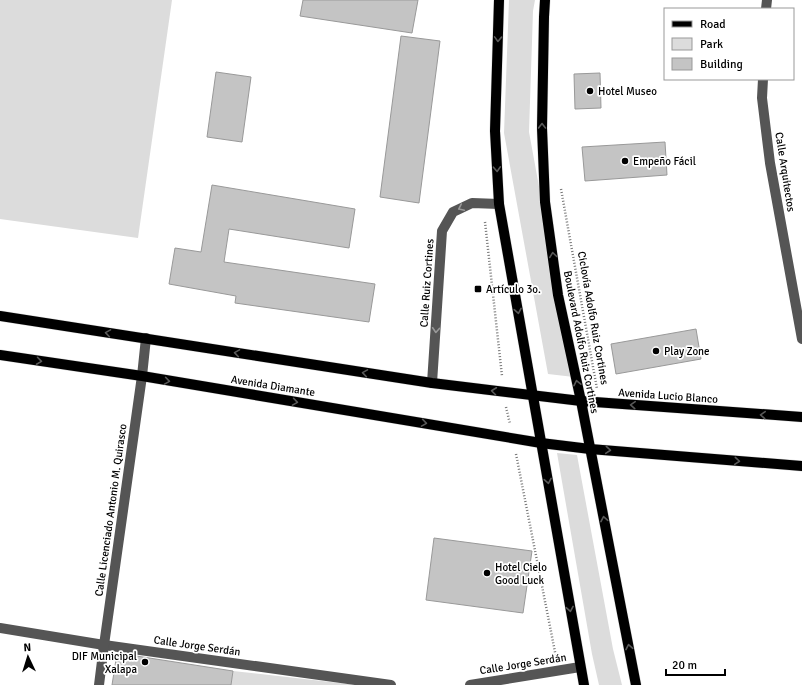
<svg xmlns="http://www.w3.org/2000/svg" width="802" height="685" font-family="Signika,sans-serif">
<rect width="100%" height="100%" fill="#fff"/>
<g fill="#dcdcdc">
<path d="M0 0H172L138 238 0 219Z"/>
<path d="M509 0H535L533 11 529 132 574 377 548 374 504 133Z"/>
<path d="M557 453 577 455 613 649 622 685H599L592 654Z"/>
<path d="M233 671 357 685H231Z"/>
</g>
<g fill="#c4c4c4" stroke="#999">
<path d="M303 0H418L412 33 300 16Z"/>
<path d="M401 36 440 41 419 203 380 197Z"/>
<path d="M216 72 251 77 242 142 207 137Z"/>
<path d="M600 73 601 108 575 109 574 74Z"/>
<path d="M665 142 667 175 585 181 582 147Z"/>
<path d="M212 185 355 209 349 248 229 229 224 262 375 284 369 322 235 303 236 296 169 284 175 248 201 252Z"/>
<path d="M696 329 701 359 616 374 611 344Z"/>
<path d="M434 538 532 551 523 613 426 600Z"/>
<path d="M117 653 233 671 231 685H112Z"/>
</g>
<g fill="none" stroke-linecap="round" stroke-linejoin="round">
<defs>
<g id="major">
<path d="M499 0 495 131 499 204 584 685"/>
<path d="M545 0 544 17 542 128 545 202 558 295 581 401 636 685"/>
<path d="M0 316 432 383 581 401 802 417"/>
<path d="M0 355 142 376 541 443 590 449 802 466"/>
</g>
</defs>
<use href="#major" stroke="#dbdbdb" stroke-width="11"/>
<g stroke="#777" stroke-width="2.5" stroke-dasharray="1 2" stroke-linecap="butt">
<path d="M561 189 597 389"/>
<path d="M485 222 502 376"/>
<path d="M506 407 510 424"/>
<path d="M516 454 556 657"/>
</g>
<g stroke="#555" stroke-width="10">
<path d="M766 9 767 0"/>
<path d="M763 79 762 98 770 163 802 339"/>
<path d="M432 383 442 231 453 212 472 203 499 204"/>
<path d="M0 628 104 645 391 685"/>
<path d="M99 685 104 645 142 376 146 338"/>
<path d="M470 685 580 667"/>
</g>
<use href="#major" stroke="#000" stroke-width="10"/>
</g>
<defs><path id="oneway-chevron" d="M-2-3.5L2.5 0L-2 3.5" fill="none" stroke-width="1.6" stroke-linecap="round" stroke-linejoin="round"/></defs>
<g stroke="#595959">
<use href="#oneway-chevron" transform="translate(498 39) rotate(92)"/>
<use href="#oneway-chevron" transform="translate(542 126) rotate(-90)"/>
<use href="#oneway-chevron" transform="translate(497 169) rotate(87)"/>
<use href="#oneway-chevron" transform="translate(553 255) rotate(-98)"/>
<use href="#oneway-chevron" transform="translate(518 311) rotate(80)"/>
<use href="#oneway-chevron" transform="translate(108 333) rotate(-171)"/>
<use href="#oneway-chevron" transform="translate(237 353) rotate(-171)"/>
<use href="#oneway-chevron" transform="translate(39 361) rotate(8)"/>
<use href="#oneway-chevron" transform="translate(365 373) rotate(-171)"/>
<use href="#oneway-chevron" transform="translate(167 381) rotate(9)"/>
<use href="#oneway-chevron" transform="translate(577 383) rotate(-102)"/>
<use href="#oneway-chevron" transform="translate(494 391) rotate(-173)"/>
<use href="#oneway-chevron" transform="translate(295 402) rotate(9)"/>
<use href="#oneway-chevron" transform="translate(633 405) rotate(-176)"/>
<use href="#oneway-chevron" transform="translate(763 415) rotate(-176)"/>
<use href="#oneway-chevron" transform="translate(424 423) rotate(9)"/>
<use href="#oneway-chevron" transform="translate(608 450) rotate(5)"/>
<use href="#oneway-chevron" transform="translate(737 461) rotate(5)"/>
<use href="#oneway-chevron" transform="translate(548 481) rotate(80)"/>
<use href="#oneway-chevron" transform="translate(604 519) rotate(-101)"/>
<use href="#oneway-chevron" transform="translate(570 609) rotate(80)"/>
<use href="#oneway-chevron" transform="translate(629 647) rotate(-101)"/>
</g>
<g stroke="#999">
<use href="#oneway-chevron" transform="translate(461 208) rotate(155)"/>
<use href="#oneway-chevron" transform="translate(436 330) rotate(94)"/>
</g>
<g fill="#000" stroke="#fff" stroke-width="1.5">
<circle cx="590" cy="91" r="4"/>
<circle cx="625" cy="161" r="4"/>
<rect x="474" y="285" width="8" height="8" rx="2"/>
<circle cx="656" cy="351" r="4"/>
<circle cx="487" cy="573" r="4"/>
<circle cx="145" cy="662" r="4"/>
</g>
<g text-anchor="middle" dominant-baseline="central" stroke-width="3.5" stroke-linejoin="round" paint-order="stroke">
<g font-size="11" fill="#000" stroke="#fff" text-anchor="start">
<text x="598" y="91">Hotel Museo</text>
<text x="633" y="161">Empeño Fácil</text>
<text x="486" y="289">Artículo 3o.</text>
<text x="664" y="351">Play Zone</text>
<text x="495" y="567">Hotel Cielo<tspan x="495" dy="13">Good Luck</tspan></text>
<text x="137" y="656" text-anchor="end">DIF Municipal<tspan x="137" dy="13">Xalapa</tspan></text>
</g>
<g font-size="11" fill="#000" stroke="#fff">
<text transform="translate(785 172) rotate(81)">Calle Arquitectos</text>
<text transform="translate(427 283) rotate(-86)">Calle Ruiz Cortines</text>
<text transform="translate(593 318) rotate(80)">Ciclovía Adolfo Ruiz Cortines</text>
<text transform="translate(581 342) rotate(79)">Boulevard Adolfo Ruiz Cortines</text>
<text transform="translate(273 386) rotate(9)">Avenida Diamante</text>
<text transform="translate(668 396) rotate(4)">Avenida Lucio Blanco</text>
<text transform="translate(111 510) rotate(-82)">Calle Licenciado Antonio M. Quirasco</text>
<text transform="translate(197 646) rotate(8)">Calle Jorge Serdán</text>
<text transform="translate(523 664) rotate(-9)">Calle Jorge Serdán</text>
</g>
</g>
<rect x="664" y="8" width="130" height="72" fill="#ffffff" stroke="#999999"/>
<rect x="672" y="21" width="20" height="6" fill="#000000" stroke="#999999"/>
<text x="700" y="28" font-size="12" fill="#000000">Road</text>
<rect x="672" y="38" width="20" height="12" fill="#dcdcdc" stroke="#999999"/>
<text x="700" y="48" font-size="12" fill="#000000">Park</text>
<rect x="672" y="58" width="20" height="12" fill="#c4c4c4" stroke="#999999"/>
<text x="700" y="68" font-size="12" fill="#000000">Building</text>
<g transform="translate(28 657) rotate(356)" stroke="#ffffff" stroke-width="3" paint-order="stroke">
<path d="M0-3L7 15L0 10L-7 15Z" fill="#000000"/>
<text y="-6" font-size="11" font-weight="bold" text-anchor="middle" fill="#000000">N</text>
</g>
<path d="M666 669v6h59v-6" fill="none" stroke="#000000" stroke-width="2"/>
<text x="672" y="669" font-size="12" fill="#000000" stroke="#ffffff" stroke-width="3" paint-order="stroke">20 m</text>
</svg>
